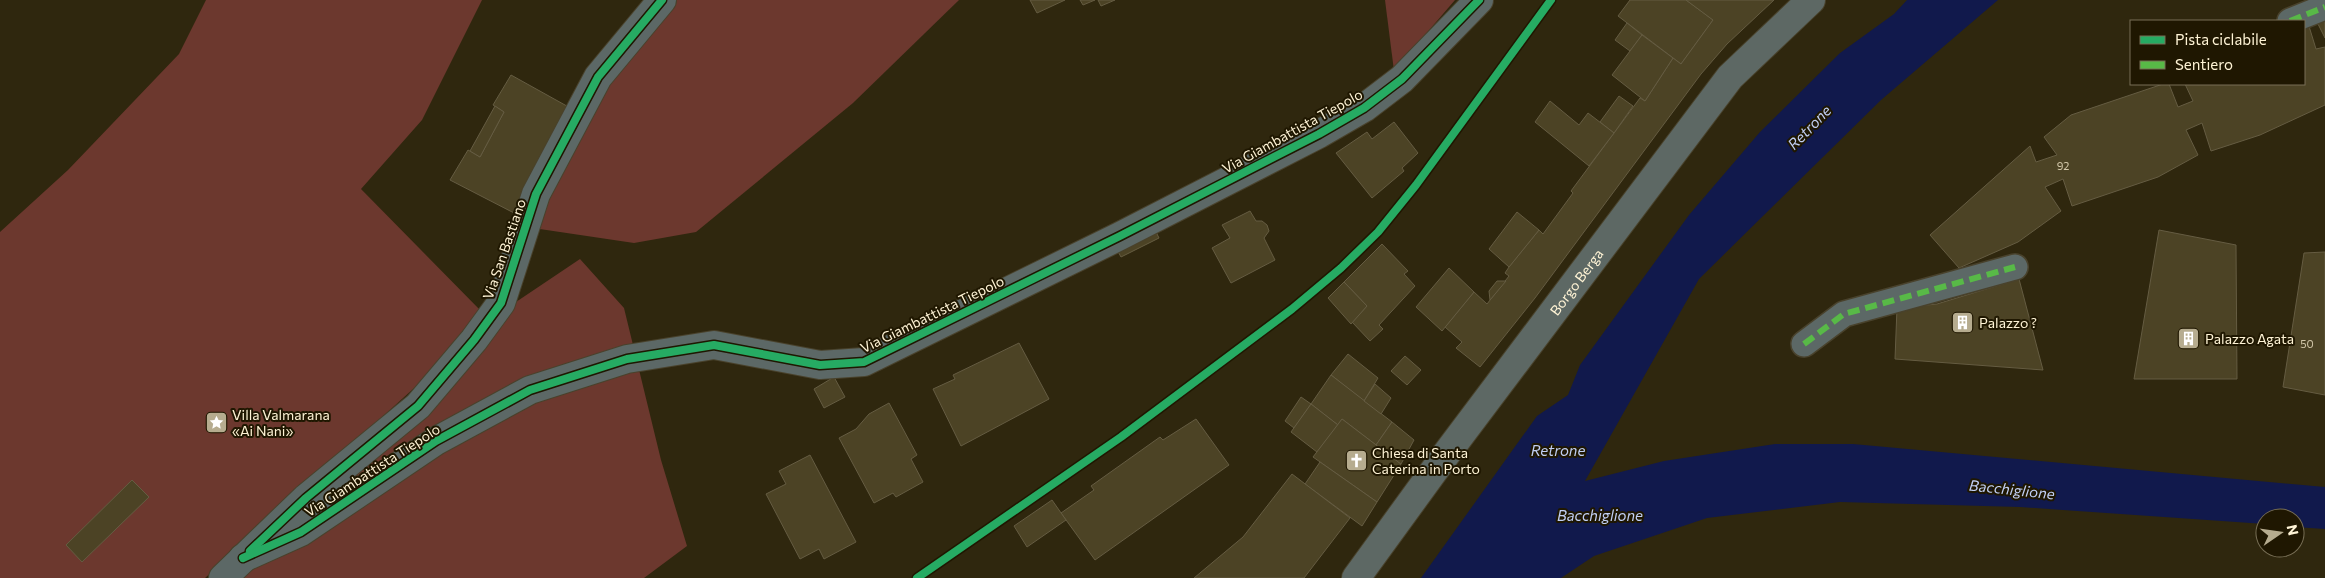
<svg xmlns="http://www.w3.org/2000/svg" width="2325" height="578" font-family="Commissioner,sans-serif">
<rect width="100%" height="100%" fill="#2f270e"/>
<g fill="#6c382e">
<path d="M206 0H482L422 120 361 189 480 310 435 369 205 578H0V232L68 170 179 54Z"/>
<path d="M673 0H959L853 103 696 232 634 243 533 228 604 81Z"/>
<path d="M1385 0H1455L1394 71Z"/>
<path d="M580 259 624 308 661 460 687 546 644 578H236L513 304Z"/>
</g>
<path fill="#11194c" d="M1907 0H1998L1881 100 1699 279 1585 481 1664 461 1775 444H1853L2325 487V529L2295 527V518H2265V524L2020 507 1840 502 1707 518 1594 556 1561 578H1421L1537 416 1568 395 1580 365 1689 215 1760 132 1840 53 1894 14Z"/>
<g fill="#4c4325" stroke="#655c42">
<path d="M1030 0H1065L1037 13Z"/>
<path d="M1080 0H1095L1083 5Z"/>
<path d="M1098 0H1115L1101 6Z"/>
<path d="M1630 0H1686L1713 20 1681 64 1618 16Z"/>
<path d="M1686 0H1774L1727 44 1701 74 1535 298 1480 367 1456 348 1462 342 1445 327 1474 292 1487 304 1509 276 1505 273 1509 267 1539 230 1543 234 1573 193 1571 191 1640 98 1645 101 1673 58 1681 64 1713 20Z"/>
<path d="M2325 14V38L2315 18Z"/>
<path d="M1627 23 1642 35 1630 51 1615 40Z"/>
<path d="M2308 23 2316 49 2325 47V105L2260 135 2211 151 2202 123 2186 130 2198 155 2158 177 2072 206 2063 179 2045 187 2061 211 2018 242 1959 268 1930 235 2030 146 2036 162 2057 155 2044 137 2071 115 2163 84H2169L2178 107 2193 101 2185 84H2304V25Z"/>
<path d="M1642 35 1673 58 1645 101 1612 75Z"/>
<path d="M511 75 574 110 516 214 450 180 468 150 480 157 504 112 493 105Z"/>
<path d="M1619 96 1633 106 1614 133 1600 122Z"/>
<path d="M1550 101 1579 125 1588 113 1614 133 1589 166 1535 122Z"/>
<path d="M495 106 504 112 480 157 470 151Z"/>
<path d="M1394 122 1418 153 1402 168 1404 171 1372 198 1336 153 1367 132 1372 139Z"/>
<path d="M1250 211 1256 221H1262L1267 225 1269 231 1264 238 1275 260 1231 283 1212 248 1230 238 1222 225Z"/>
<path d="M1517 212 1539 230 1509 267 1489 249Z"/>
<path d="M1153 226 1159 238 1121 257 1115 246Z"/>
<path d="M2159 230 2236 245 2237 379H2134Z"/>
<path d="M1382 244 1408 271 1404 274 1415 286 1379 325 1383 329 1370 341 1352 322 1367 306 1344 282Z"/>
<path d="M2325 252V395L2283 387 2304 253Z"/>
<path d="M1449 268 1474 292 1442 331 1416 307Z"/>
<path d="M2019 279 2043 370 1895 359 1897 308 1937 304Z"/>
<path d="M1497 281H1506L1490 300 1489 291Z"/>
<path d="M1344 282 1367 306 1351 324 1328 298Z"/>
<path d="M1019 343 1049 399 961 446 933 389 955 379 953 375Z"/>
<path d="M1348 354 1378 378 1364 401 1331 375Z"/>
<path d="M1405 356 1421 370 1407 385 1391 371Z"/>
<path d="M1331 375 1392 422 1376 445 1342 419 1338 425 1311 404Z"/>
<path d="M834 377 845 397 824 408 814 389Z"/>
<path d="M1375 384 1391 398 1381 414 1364 401Z"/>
<path d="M1301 397 1311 404 1294 428 1285 421Z"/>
<path d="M889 403 917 455 911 459 923 482 896 497 893 493 874 503 839 438 856 429 869 414Z"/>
<path d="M1311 404 1338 425 1317 452 1291 432Z"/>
<path d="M1196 419 1229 465 1095 560 1061 513 1094 490 1091 486 1160 437 1163 440Z"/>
<path d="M1342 419 1401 464 1377 502 1313 457Z"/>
<path d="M1392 422 1414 440 1401 464 1376 445Z"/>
<path d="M810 455 856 542 824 559 819 549 800 559 766 494 786 484 779 471Z"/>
<path d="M1320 462 1377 502 1362 526 1305 484Z"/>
<path d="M1292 474 1350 518 1304 578H1194L1243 537Z"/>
<path d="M132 480 149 497 82 562 66 545Z"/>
<path d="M1052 500 1066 520 1027 547 1014 526Z"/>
</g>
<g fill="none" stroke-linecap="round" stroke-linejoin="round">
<defs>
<g id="pedestrian">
<path d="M2290 21 2325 7"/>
<path d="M1804 344 1844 314 2015 267"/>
</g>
<g id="minor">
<path d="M243 558 301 532 436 441 530 390 627 359 714 345 820 365 864 362 1120 236 1319 134 1364 108 1402 79 1479 0"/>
<path d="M223 578 306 498 418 406 474 340 501 303 536 194 598 77 662 0"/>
</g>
<g id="secondary">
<path id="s1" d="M1356 578 1444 457 1730 77 1811 0"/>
</g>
</defs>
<use href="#pedestrian" stroke="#49422c" stroke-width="28"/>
<use href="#minor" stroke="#49422c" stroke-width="30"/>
<use href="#secondary" stroke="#49422c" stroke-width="30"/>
<use href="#pedestrian" stroke="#5c6866" stroke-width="25"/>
<use href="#minor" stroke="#5c6866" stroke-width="28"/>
<use href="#secondary" stroke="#5d6864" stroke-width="28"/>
<g stroke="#58b947" stroke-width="6" stroke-dasharray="12 6" stroke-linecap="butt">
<path d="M2290 21 2325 7"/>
<path d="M1804 344 1844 314 2015 267"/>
</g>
<defs>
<g id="cycleway">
<path d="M250 551 306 498 418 406 474 340 501 303 536 194 598 77 662 0"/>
<path d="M243 558 301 532 436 441 530 390 627 359 714 345 820 365 864 362 1120 236 1319 134 1364 108 1402 79 1479 0"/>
<path d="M917 578 1121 437 1292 309 1341 268 1378 232 1416 185 1551 0"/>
</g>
</defs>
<use href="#cycleway" stroke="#1f1701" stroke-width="11"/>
<use href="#cycleway" stroke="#26ab63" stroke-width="8"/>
</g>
<defs>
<symbol id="building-square" viewBox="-11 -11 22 22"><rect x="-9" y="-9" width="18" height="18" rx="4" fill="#b6ac8f" stroke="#1f1701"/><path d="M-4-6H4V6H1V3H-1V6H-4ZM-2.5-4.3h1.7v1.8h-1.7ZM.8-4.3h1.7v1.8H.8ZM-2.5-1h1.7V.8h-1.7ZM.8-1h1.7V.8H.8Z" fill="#fff"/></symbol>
<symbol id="sight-square" viewBox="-11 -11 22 22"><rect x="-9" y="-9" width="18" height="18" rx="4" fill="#b6ac8f" stroke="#1f1701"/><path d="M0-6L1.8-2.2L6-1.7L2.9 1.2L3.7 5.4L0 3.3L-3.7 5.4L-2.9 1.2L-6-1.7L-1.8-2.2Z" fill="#fff"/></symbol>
<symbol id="church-square" viewBox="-11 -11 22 22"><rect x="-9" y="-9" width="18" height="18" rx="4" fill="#b6ac8f" stroke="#1f1701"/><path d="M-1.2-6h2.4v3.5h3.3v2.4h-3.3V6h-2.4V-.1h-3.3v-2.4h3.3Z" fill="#fff"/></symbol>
</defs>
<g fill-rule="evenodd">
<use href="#building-square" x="1950" y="310" width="25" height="25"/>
<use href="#building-square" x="2176" y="326" width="25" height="25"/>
<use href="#sight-square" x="204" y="410" width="25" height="25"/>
<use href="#church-square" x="1344" y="448" width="25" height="25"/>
</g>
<g text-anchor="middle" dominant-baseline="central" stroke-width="4" stroke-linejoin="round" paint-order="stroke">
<g font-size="11" fill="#d2c7a9">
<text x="2063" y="165">92</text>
<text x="2307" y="343">50</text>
</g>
<g font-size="14" fill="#fef3d5" stroke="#1f1701">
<text transform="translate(1292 131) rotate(-29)">Via Giambattista Tiepolo</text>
<text transform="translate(504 249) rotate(-71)">Via San Bastiano</text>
<text stroke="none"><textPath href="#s1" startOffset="369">Borgo Berga</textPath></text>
<text transform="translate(932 314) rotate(-26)">Via Giambattista Tiepolo</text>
<text transform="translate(372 470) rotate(-33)">Via Giambattista Tiepolo</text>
</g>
<g font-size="14" fill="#fef3d5" stroke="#1f1701" text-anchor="start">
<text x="1979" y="322">Palazzo ?</text>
<text x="2205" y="338">Palazzo Agata</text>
<text x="232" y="414">Villa Valmarana<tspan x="232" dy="16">«Ai Nani»</tspan></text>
<text x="1372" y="452">Chiesa di Santa<tspan x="1372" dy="16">Caterina in Porto</tspan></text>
</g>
<g font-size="15" font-style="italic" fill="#c1cff4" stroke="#1f1701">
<text transform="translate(1809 127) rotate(-46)">Retrone</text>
<text x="1558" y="450">Retrone</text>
<text transform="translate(2012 489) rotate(6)">Bacchiglione</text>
<text x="1600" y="515">Bacchiglione</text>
</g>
</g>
<rect x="2130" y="20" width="175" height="65" fill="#1f1701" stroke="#786f56"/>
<rect x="2140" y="36" width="25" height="8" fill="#26ab63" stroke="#786f56"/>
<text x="2175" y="45" font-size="15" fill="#fef3d5">Pista ciclabile</text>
<rect x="2140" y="61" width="25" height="8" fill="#58b947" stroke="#786f56"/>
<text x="2175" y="70" font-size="15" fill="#fef3d5">Sentiero</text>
<g transform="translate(2280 533) rotate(77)"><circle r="24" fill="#1f1701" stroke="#786f56"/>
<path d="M0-4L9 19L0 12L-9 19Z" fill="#b6ac8f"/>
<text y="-8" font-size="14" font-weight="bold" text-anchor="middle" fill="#fef3d5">N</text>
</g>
</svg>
